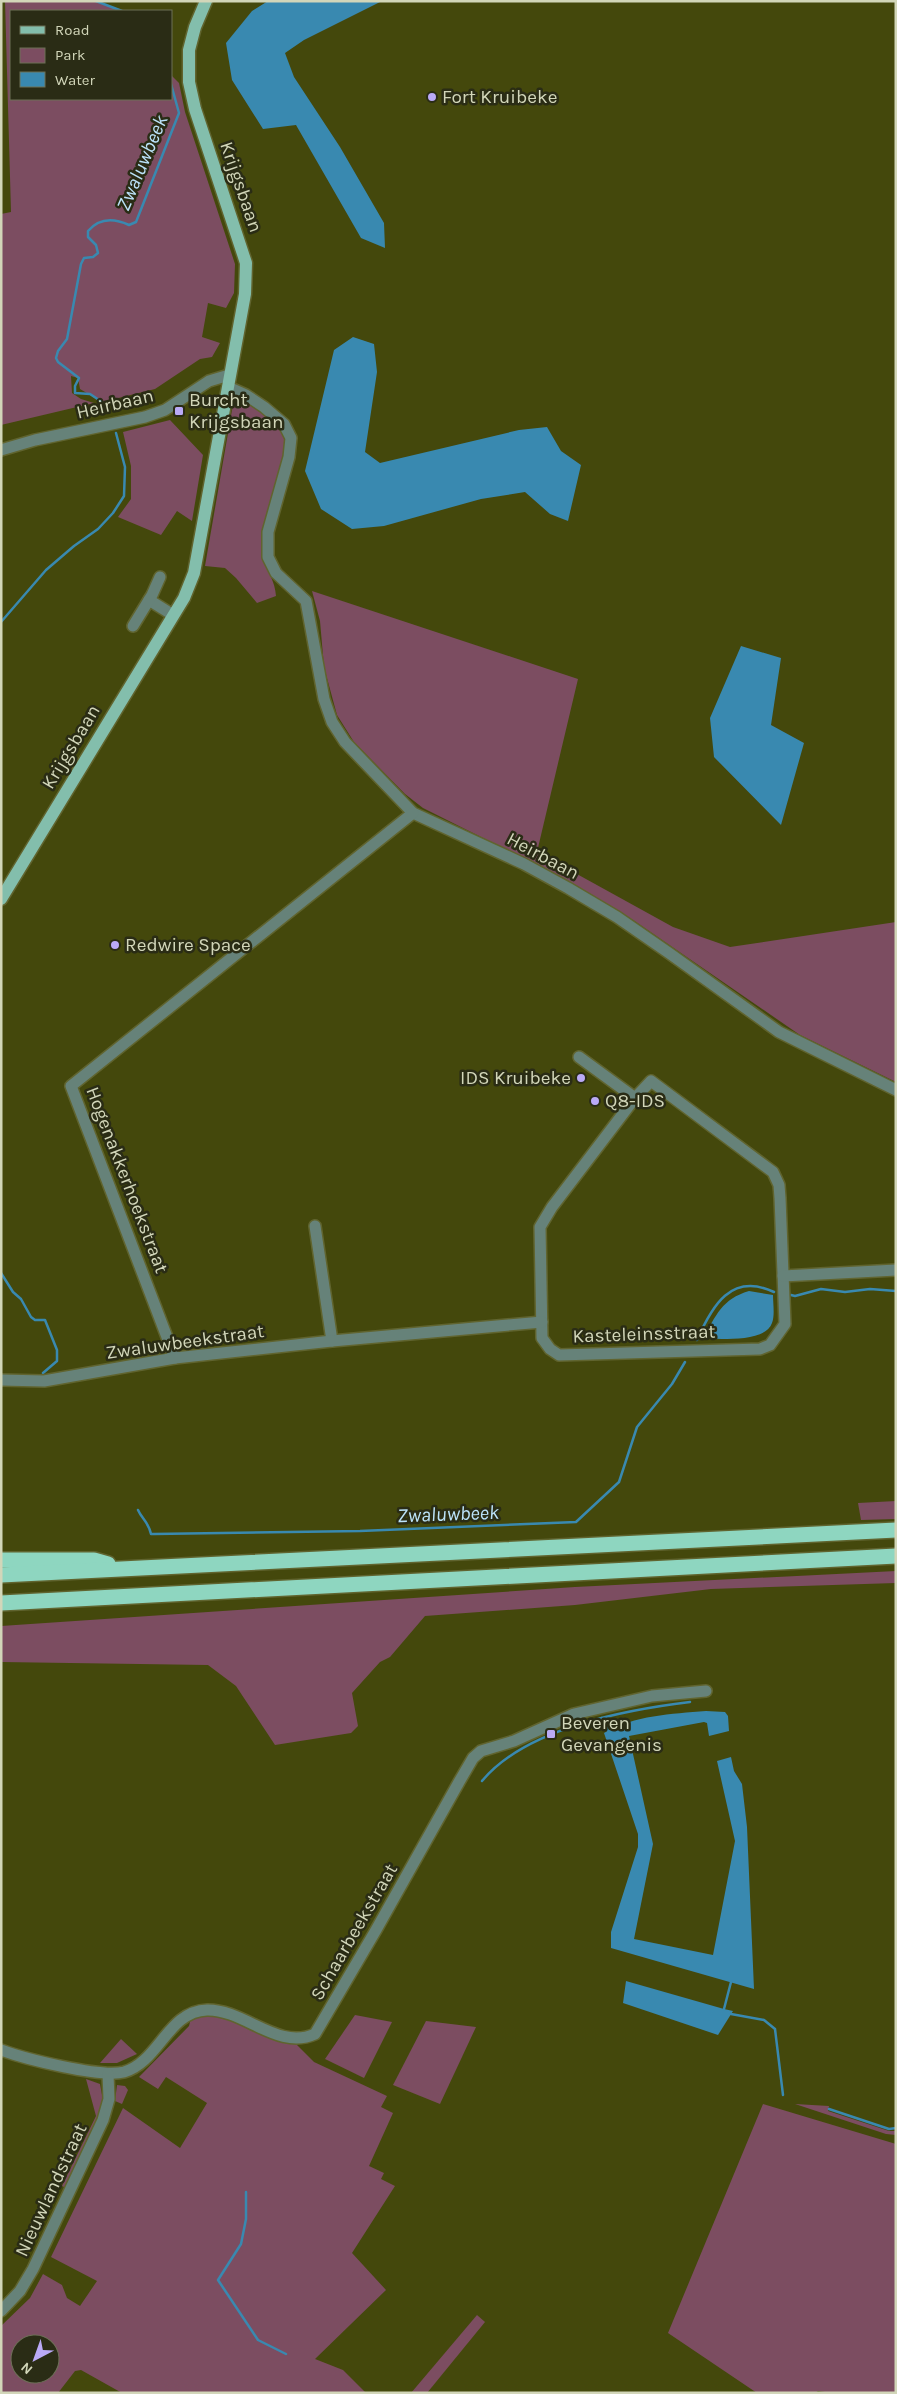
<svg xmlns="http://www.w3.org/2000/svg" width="897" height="2394" font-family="Karla,sans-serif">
<rect width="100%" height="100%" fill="#44480c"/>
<g fill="#7c4d61" fill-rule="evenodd">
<path d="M5 1H96L116 8 117 11H11V99H171V75L179 83 185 112 235 264 234 293 226 308 208 303 202 337 220 343 212 357 200 359 155 389 102 402 80 389 78 378 71 376 72 393 81 399 94 403 1 425V214L11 212Z"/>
<path d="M240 397 245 399C260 411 278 422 286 440L264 559C268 573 275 581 276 596L257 603 236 578 225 568 205 566 232 410 236 398Z"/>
<path d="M170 420 203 455 192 521 177 511 161 535 118 517 131 499V466L123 432Z"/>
<path d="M312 591 578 679 537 852 673 927 730 947 896 922V1082L800 1035 633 920 531 862 423 808 405 794 354 742 337 715 324 667 320 621Z"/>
<path d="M896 1501V1519L861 1520 858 1503Z"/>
<path d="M896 1571V1583L711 1589 575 1605 425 1616 390 1657 380 1662 352 1693 358 1726 351 1733 275 1745 236 1686 208 1665 1 1662V1626L575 1587Z"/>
<path d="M205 2015H220L276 2040 296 2044 314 2062 387 2096 381 2107 393 2113 369 2166 384 2173 381 2179 395 2186 352 2253 386 2290 315 2359 343 2370 366 2393H122L81 2370 75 2371 58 2393H1V2326L30 2298 43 2274 62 2285 67 2298 80 2306 97 2281 51 2257 123 2108 180 2148 207 2103 166 2077 158 2089 139 2077 189 2026 191 2018ZM20 2344H50V2374H20Z"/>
<path d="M355 2015 392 2022 364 2078 325 2059Z"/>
<path d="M426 2021 476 2027 440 2104 393 2085Z"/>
<path d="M121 2039 137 2054 117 2063H100Z"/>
<path d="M86 2079 100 2084 104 2106 66 2188 62 2186 96 2116Z"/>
<path d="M117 2085 125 2086 128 2090 122 2104 115 2101Z"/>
<path d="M763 2104 896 2144V2393H832L818 2391 815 2393H757L668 2333Z"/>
<path d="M795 2104 829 2106 828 2111 889 2131H896V2135L886 2134Z"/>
<path d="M477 2315 485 2322 427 2393H411Z"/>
</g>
<g fill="#3989b0">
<path d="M268 1H382L304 40 285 53 294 77 340 147 384 223 385 248 361 238 296 125 263 129 232 80 226 43 252 11Z"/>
<path d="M353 337 374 344 377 372 365 452 380 463 519 430 547 427 561 451 581 465 568 521 550 514 525 492 481 499 384 526 352 529 321 509 305 471 334 350Z"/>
<path d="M741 646 781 658 771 725 804 743 781 825 714 757 710 718Z"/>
<path d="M749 1291 773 1295C773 1304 775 1315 772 1323 765 1343 721 1338 703 1339 716 1315 722 1299 749 1291Z"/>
<path d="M706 1711 725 1712 728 1716 729 1731 709 1736 707 1723 704 1722 629 1736 653 1844 634 1939 713 1955 735 1841 717 1761 731 1757 734 1771 742 1784 747 1827 754 1989 611 1948V1932L638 1847V1834L604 1733C635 1715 671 1714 706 1711Z"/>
<path d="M626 1981 724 2009 733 2011 718 2035 623 2003Z"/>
</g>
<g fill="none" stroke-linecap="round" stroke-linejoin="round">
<g stroke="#3989b0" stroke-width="2.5">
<path d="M96 1 122 11"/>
<path d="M102 402 90 394 75 393V386L79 378 58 362 56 358 58 351 67 339 81 264 84 258 93 257 98 253 96 245 88 237V231C99 218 114 218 129 225L136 222 179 113 171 84"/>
<path d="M1 622 46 570 74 546 98 529 113 513 124 496 125 467 116 433"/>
<path d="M1 1273 13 1292 21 1299 31 1317 35 1320H45L57 1350V1361L43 1373"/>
<path d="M791 1295 795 1296 821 1289 845 1292 870 1289 896 1291"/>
<path d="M697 1340C712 1306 731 1272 774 1292"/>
<path d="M138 1510C142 1519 149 1523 151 1534H154L360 1531 576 1522 619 1482 637 1427 672 1384 685 1362"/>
<path d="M602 1718 608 1731"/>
<path d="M482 1781C526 1728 624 1710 690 1702"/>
<path d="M724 2009 731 1982"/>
<path d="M731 2014 764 2020 775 2029 783 2095"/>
<path d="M829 2109 889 2129 896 2128"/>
<path d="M246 2192V2219L241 2244 218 2280 258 2340 286 2354"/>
</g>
<defs>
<g id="minor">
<path d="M228 387 246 395 264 407 284 424 291 438 289 457 268 532V557L276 573 306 601 324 699 332 722 345 742 413 813 524 864 568 888 617 917 669 953 779 1032 896 1090"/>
<path d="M1 450 35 440 145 417 165 410 209 381 229 375"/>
<path d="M149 600 173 615"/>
<path d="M133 626 152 595 160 577"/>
<path d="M579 1057 635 1098"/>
<path d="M651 1081 773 1172 779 1185 780 1198 785 1324 770 1345 760 1349 559 1355 550 1349 542 1338 540 1227 552 1207 635 1098Z"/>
<path d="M315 1226 332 1341"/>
<path d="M783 1276 896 1270"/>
<path d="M175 1358 71 1086 413 813"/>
<path d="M1 1380 44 1381 175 1358 332 1341 542 1322"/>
<path d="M1 2050C25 2059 101 2078 124 2072 159 2062 168 2011 207 2010 244 2009 278 2051 315 2034L376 1930 459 1782 473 1758 481 1751 514 1741 574 1714 652 1696 706 1691"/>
<path d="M1 2311 20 2291 33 2269 103 2120 109 2099 108 2074"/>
</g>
<path id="major" d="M1 899 184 598 194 573 245 294 246 263 195 109 189 82V50L195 27 206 1"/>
<g id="highway">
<path d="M1 1560H94L108 1564"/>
<path d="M1 1575 896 1530"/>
<path d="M1 1603 896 1556"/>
</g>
</defs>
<use href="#minor" stroke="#60642f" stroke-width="14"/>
<use href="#major" stroke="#60642f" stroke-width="15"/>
<use href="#highway" stroke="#60642f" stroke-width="18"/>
<use href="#minor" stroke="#668279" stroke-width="11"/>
<use href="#major" stroke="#83beac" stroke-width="12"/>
<use href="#highway" stroke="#8ed6c0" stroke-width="15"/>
</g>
<g fill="#baaaf6" stroke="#2a2c15" stroke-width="2">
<circle cx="432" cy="97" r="5"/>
<rect x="174" y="406" width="10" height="10" rx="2.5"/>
<circle cx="115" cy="945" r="5"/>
<circle cx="581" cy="1078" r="5"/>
<circle cx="595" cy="1101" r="5"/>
<rect x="546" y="1729" width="10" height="10" rx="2.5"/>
</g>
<g text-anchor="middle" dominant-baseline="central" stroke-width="5" stroke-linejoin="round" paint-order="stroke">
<g font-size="19" fill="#d2d6b9" stroke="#2a2c15" text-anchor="start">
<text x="442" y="97">Fort Kruibeke</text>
<text x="189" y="400">Burcht<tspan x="189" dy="22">Krijgsbaan</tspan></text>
<text x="125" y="945">Redwire Space</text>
<text x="571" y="1078" text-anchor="end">IDS Kruibeke</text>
<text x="605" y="1101">Q8-IDS</text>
<text x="561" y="1723">Beveren<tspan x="561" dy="22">Gevangenis</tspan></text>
</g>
<g font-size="19" fill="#d2d6b9" stroke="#2a2c15">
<text transform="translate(241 187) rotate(71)">Krijgsbaan</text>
<text transform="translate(115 404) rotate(-13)">Heirbaan</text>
<text transform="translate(71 747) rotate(-59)">Krijgsbaan</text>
<text transform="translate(543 856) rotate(28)">Heirbaan</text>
<text transform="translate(127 1180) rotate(69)">Hogenakkerhoekstraat</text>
<text transform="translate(644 1334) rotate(-2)">Kasteleinsstraat</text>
<text transform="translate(185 1342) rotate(-8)">Zwaluwbeekstraat</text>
<text transform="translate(354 1932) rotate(-60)">Schaarbeekstraat</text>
<text transform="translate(51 2190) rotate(-65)">Nieuwlandstraat</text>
</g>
<g font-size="20" font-style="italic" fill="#bce3f9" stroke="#2a2c15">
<text transform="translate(142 163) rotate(-67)">Zwaluwbeek</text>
<text transform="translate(448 1514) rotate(-2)">Zwaluwbeek</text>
</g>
</g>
<rect width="897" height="2394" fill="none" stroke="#d2d6b9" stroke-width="5"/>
<rect x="10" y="10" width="162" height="90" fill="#2a2c15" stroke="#6d7057"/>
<rect x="20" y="26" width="25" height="8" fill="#83beac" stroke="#6d7057"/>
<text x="55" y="35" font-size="15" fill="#d2d6b9">Road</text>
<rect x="20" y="48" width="25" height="15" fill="#7c4d61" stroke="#6d7057"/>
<text x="55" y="60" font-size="15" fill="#d2d6b9">Park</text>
<rect x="20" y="72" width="25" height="15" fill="#3989b0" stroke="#6d7057"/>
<text x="55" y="85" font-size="15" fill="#d2d6b9">Water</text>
<g transform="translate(35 2359) rotate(221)"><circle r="24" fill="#2a2c15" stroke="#6d7057"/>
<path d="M0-4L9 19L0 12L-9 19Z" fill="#baaaf6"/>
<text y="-8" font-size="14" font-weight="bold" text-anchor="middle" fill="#d2d6b9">N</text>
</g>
</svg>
